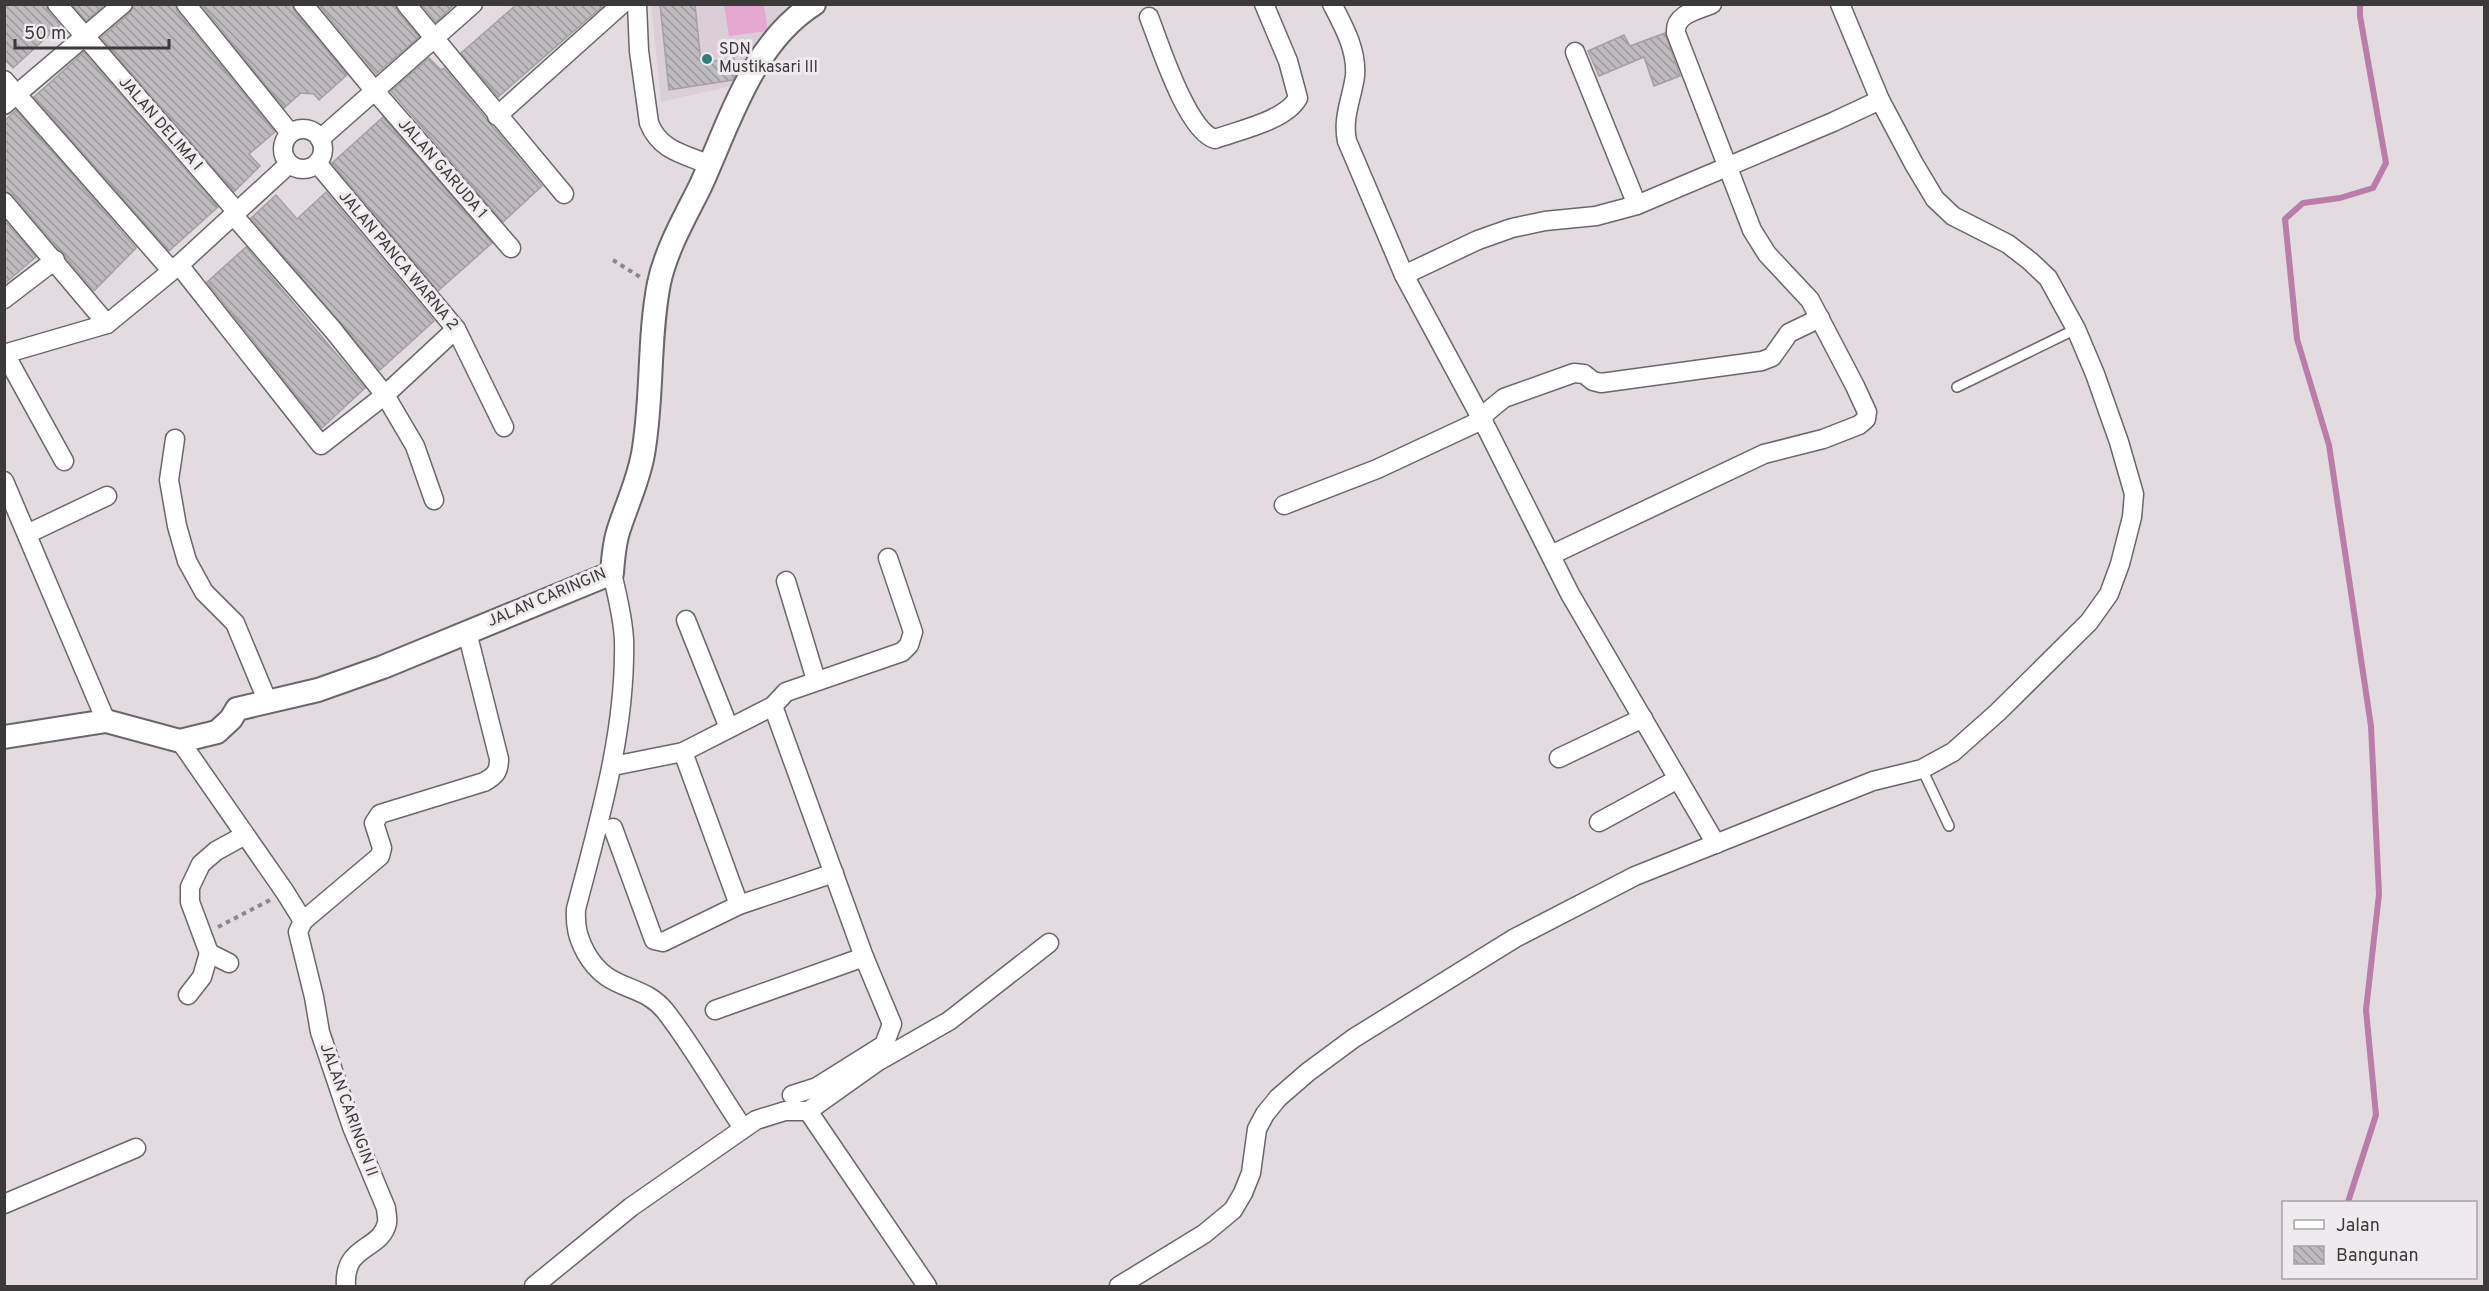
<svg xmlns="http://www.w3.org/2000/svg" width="2489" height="1291" font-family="Overpass,sans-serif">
<defs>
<pattern id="building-back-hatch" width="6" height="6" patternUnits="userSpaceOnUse" patternTransform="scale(1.5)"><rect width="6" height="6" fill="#bfbabd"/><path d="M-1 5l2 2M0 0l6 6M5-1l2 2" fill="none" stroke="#9c989b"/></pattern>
</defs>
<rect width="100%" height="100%" fill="#e2dce0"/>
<path fill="#dbcfd7" d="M651 5H810L740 84 661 102Z"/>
<path fill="#e4a8d1" d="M724 5H764L768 31 729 36Z"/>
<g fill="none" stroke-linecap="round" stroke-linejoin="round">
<path stroke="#b97da7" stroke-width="6" d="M2348 1202 2376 1115 2366 1010 2379 894 2371 726 2329 445 2297 339 2285 219 2303 203 2340 198 2373 188 2386 163 2360 16V4"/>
</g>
<g fill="url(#building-back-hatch)" stroke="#a5a0a3" stroke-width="1.5">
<path d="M4 4H46L48 11 60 25 13 68 4 59Z"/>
<path d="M72 4H105L86 21Z"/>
<path d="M134 4H175L177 11 275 132 249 154 260 166 234 192 101 38 130 13Z"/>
<path d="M201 4H292L294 11 347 75 319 100 314 94 301 93 284 108Z"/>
<path d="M318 4H395L397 11 419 37 376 74Z"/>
<path d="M421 4H455L436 22Z"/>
<path d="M517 4H605L498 97 461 53Z"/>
<path d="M660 4H695L701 63 734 58 737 73 733 80 669 90Z"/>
<path d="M1665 33 1680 76 1654 86 1644 57 1599 76 1588 51 1624 35 1630 46Z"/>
<path d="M84 52 218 207 169 251 34 97Z"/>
<path d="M429 58 441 70 444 68 542 186 503 222 391 91Z"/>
<path d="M16 110 136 248 94 291 13 195 4 191V121Z"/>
<path d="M383 117 492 243 438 291 332 163Z"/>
<path d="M326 192 434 321 380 370 251 218 276 195 297 219Z"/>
<path d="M4 220 36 257 4 284Z"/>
<path d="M246 247 365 388 322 428 207 282Z"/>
</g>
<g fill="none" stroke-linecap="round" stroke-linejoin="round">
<defs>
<g id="service">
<path d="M1957 387 2076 329"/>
<path d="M1922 769 1949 826"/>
</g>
<g id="minor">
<path d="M57 4 237 212"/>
<path d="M186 4 290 133"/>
<path d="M303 4 374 90 511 248"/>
<path d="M406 4 564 194"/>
<path d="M637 4 639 51 649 123C660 151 684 154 710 165"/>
<path d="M1332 4C1344 27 1357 50 1355 76 1352 98 1342 118 1347 141L1404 275 1488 431 1570 594 1716 844"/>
<path d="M1149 17C1160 45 1187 131 1215 139 1239 130 1285 121 1298 98L1288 61 1264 4"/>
<path d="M1575 52 1637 205"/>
<path d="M4 80 171 270"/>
<path d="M4 105 123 4"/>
<path d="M497 116 622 4"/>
<circle cx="303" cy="149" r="20"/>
<path d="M320 139 473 4"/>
<path d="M317 163 456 329 504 427"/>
<path d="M4 202 107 324"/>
<path d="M234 216 333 330 385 395 415 446 434 500"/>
<path d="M179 265 321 445 385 395 456 329"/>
<path d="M1404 275 1478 240 1512 228 1545 221 1596 216 1637 205 1833 122 1880 100"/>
<path d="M4 299 55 260"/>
<path d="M4 354 107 324 179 265 289 164"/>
<path d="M5 354 64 461"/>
<path d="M175 439 169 480 177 526 187 561 204 592 235 623 267 700"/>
<path d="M4 481 106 721"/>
<path d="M1284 505 1377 469 1482 420 1487 412 1504 398 1574 373 1584 374 1593 381 1601 383 1762 361 1772 357 1789 333 1820 318"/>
<path d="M27 534 107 496"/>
<path d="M1551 555 1764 454 1823 439 1859 425 1866 419 1867 412 1855 386 1810 300 1767 254 1752 230 1676 33C1674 14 1698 10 1712 4"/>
<path d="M612 573C617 595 623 617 624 640 626 732 599 821 576 909 575 927 578 938 586 953 609 994 642 981 666 1012 694 1048 717 1090 743 1128"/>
<path d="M786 581 816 680"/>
<path d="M686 620 729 728"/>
<path d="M773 706 864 957 892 1024 884 1045 817 1087 792 1095"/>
<path d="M180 741 285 892 303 921 298 932 314 997 320 1032 352 1127 386 1208C386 1212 388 1219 387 1223 381 1251 343 1244 346 1286"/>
<path d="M683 752 739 905 834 873"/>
<path d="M1559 758 1643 718"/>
<path d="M613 766 683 752 773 706 786 692 902 652 909 645 913 632 888 558"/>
<path d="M1599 822 1678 779"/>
<path d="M613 828 654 940 663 942 739 905"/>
<path d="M303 921 380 856 382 848 374 823 380 814 484 782C495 776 499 772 499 759L467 632"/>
<path d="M209 953 229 963"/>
<path d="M188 995 202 977 209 953 190 902V887L201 864 216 851 245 835"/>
<path d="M715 1010 864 957"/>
<path d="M808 1111 927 1286"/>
<path d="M4 1204 136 1148"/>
<path d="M534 1286 631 1207 756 1120 785 1111H808L877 1062 949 1021 1049 943"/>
<path d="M1119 1286 1204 1234 1233 1210 1243 1193 1251 1173 1257 1129 1265 1114 1278 1098 1308 1072 1354 1038 1515 938 1635 876 1873 781 1922 769 1953 752 1998 712 2089 622 2109 594 2120 564 2132 517 2134 494 2119 442 2095 374 2076 329 2048 278 2030 261 2008 244 1953 216 1935 199 1914 164 1880 100 1840 4"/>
</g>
<path id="tertiary" d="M4 737 106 721 180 741 217 732 231 719 237 709 318 690 383 667 612 573C613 559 614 545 618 532 626 506 638 482 643 454 653 398 648 340 659 283 666 250 685 217 700 187 729 124 752 43 814 4"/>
</defs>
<use href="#service" stroke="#6b6669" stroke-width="12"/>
<use href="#minor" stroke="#6b6669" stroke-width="21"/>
<use href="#tertiary" stroke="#6b6669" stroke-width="26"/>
<g stroke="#8b878a" stroke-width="4" stroke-dasharray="4.5 4.5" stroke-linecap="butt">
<path d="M613 260 640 277"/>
<path d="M218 927 270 900"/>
</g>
<use href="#service" stroke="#fff" stroke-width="9"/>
<use href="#minor" stroke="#fff" stroke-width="18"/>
<use href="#tertiary" stroke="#fff" stroke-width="22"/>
</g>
<circle fill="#357d77" stroke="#efeaed" stroke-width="2" cx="707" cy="59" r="6"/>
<g text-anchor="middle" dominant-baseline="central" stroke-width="6" stroke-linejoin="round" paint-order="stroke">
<g font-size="16" fill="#3b393a" stroke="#efeaed" text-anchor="start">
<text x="719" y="50">SDN<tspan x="719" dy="18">Mustikasari III</tspan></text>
</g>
<g font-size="16" fill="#3b393a" stroke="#efeaed">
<text transform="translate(160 124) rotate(49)">JALAN DELIMA I</text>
<text transform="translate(442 169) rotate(49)">JALAN GARUDA 1</text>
<text transform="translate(398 261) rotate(50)">JALAN PANCA WARNA 2</text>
<text transform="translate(547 598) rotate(-23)">JALAN CARINGIN</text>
<text transform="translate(348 1110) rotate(70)">JALAN CARINGIN II</text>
</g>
</g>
<rect width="2489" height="1291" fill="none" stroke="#3b393a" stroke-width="12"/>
<rect x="2282" y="1201" width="195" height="78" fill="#efeaed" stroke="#a7a3a5" stroke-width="1.5"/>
<rect x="2294" y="1220" width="30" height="9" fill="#ffffff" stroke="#a7a3a5" stroke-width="1.5"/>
<text x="2336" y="1231" font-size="18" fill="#3b393a">Jalan</text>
<rect x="2294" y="1246" width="30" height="18" fill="url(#building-back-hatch)" stroke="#a7a3a5" stroke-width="1.5"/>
<text x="2336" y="1261" font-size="18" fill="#3b393a">Bangunan</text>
<path d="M15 39v9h154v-9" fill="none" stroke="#3b393a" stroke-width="3"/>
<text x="24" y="39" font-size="18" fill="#3b393a" stroke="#efeaed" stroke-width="4.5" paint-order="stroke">50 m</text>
</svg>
